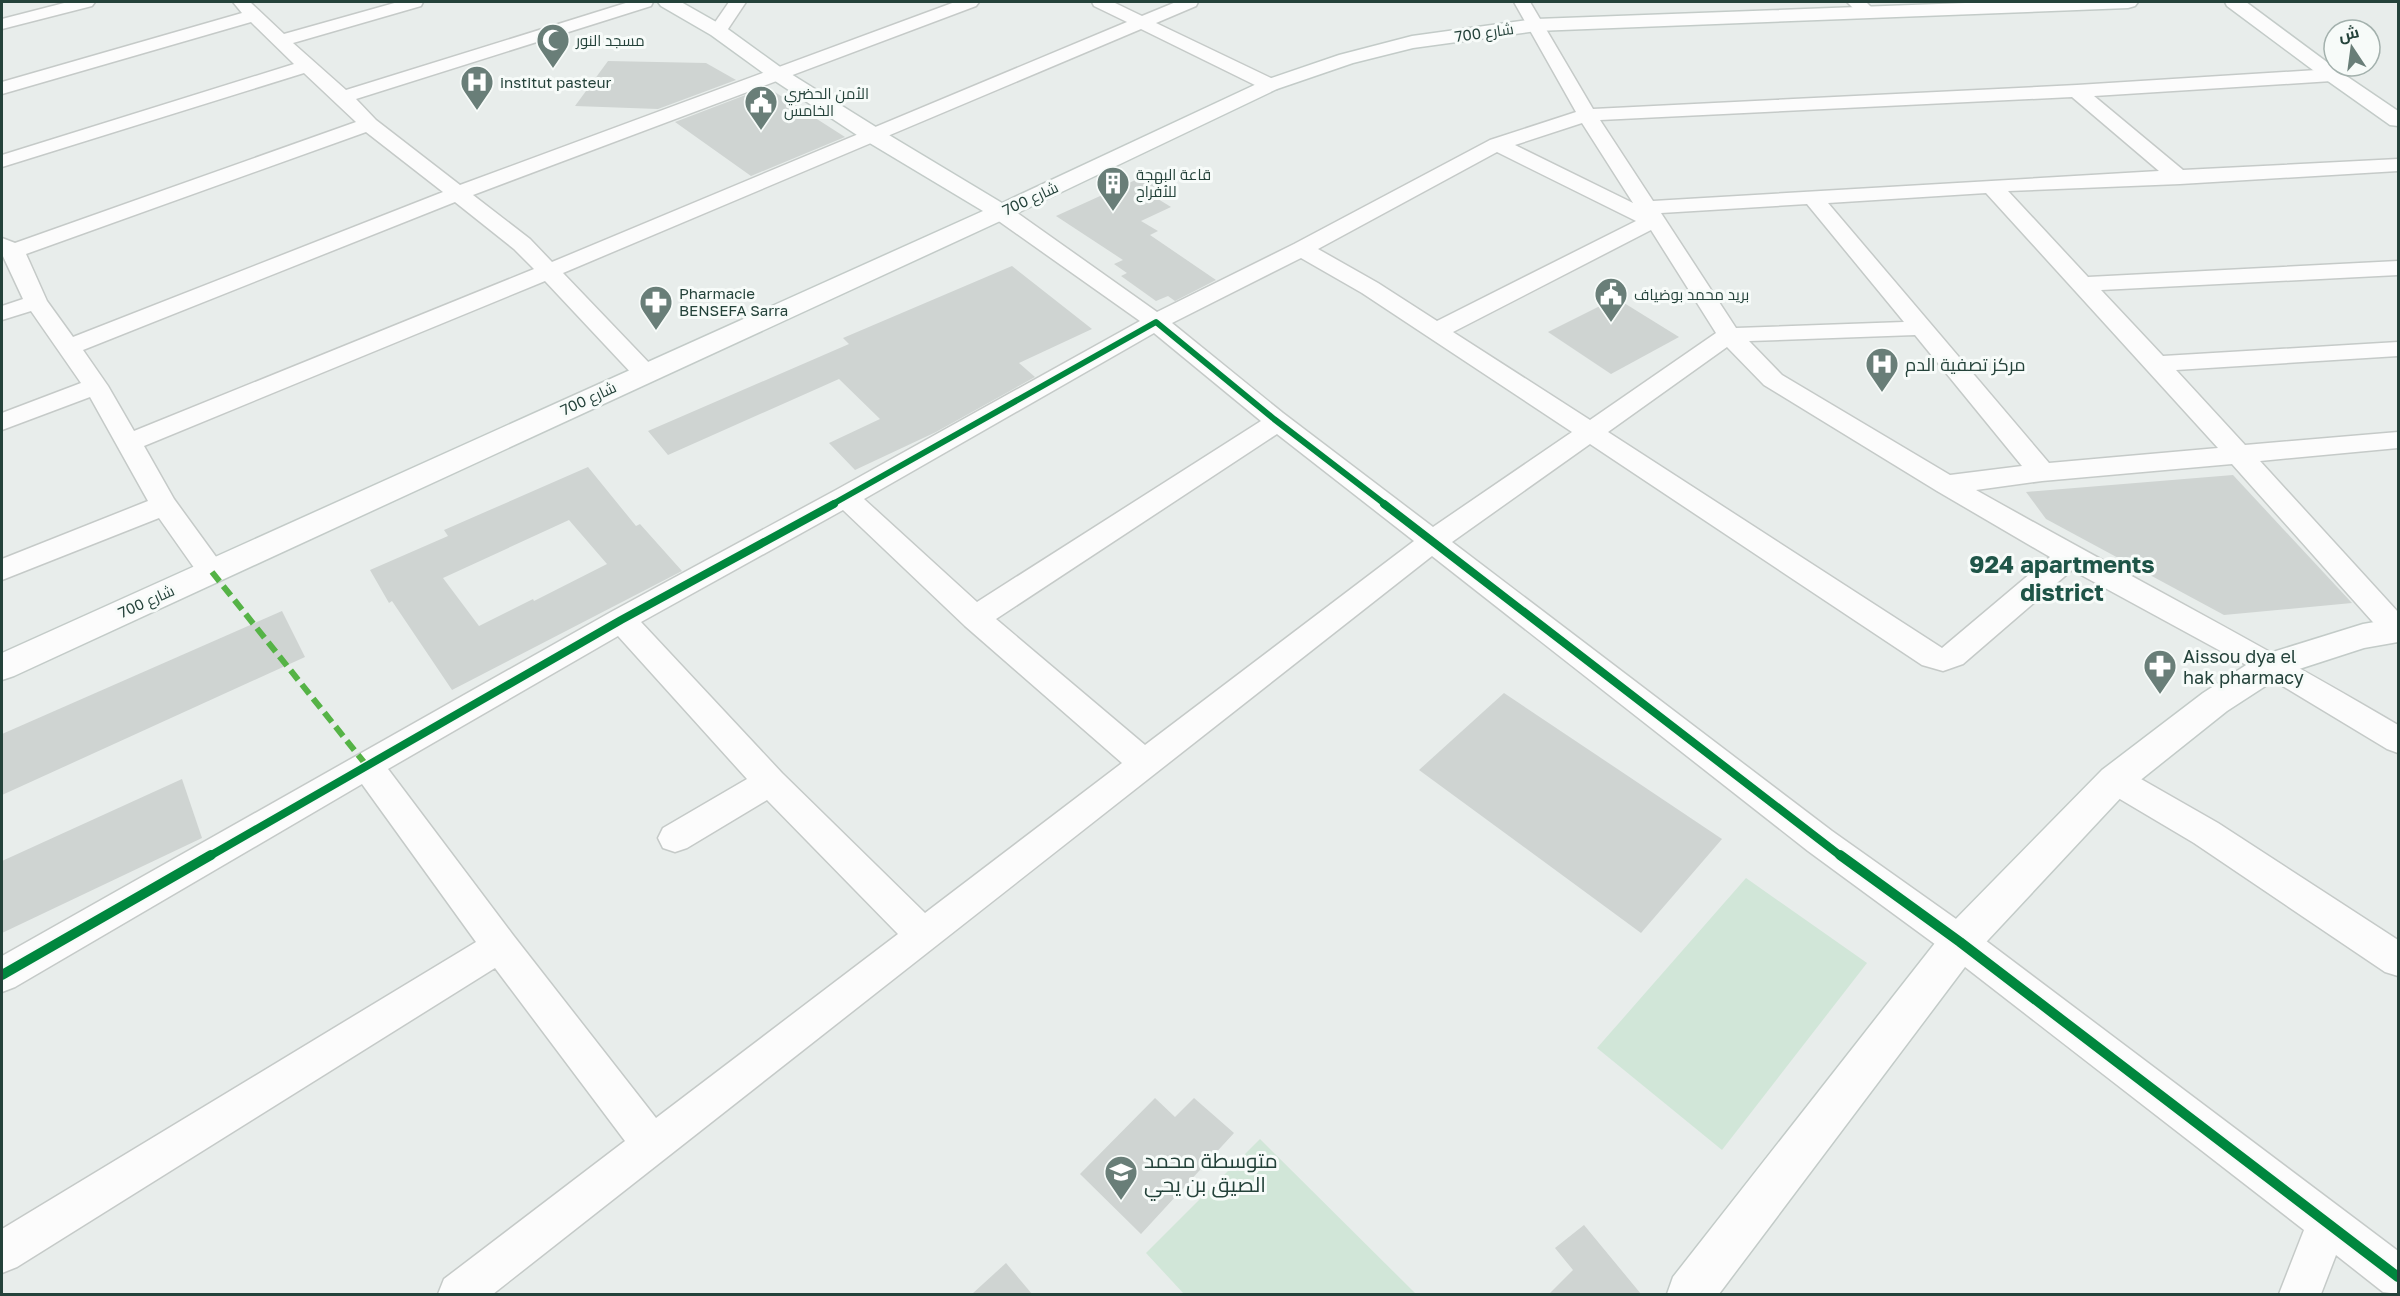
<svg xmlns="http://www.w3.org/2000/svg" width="2400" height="1296" font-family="'Golos Text',Cairo,sans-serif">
<rect width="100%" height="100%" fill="#e8edeb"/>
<g fill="#d1e6d8">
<path d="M1746 878 1867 963 1722 1150 1597 1048Z"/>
<path d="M1260 1139 1416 1294H1184L1146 1253Z"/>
</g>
<g fill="#cfd4d2" fill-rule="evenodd">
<path d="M608 61 706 63 736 80 658 109 575 106Z"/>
<path d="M770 89 845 137 751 176 675 122 756 91 759 93Z"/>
<path d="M1142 177 1170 194 1158 199 1171 207 1141 221 1158 231 1150 235 1216 280 1175 301 1168 296 1156 301 1121 276 1127 273 1114 264 1123 260 1056 216Z"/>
<path d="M1012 266 1092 329 1019 363 1035 377 936 432 855 470 829 443 880 419 839 379 668 455 648 431 849 344 843 338Z"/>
<path d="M1616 298 1679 337 1611 374 1548 332Z"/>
<path d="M588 467 636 526 640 524 682 571 452 690 392 601 389 603 370 570 448 536 444 530ZM569 520 607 564 534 601 533 599 479 626 443 578Z"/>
<path d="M2233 475 2352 603 2224 615 2046 519 2026 492Z"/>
<path d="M282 611 305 657 2 795V734Z"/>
<path d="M1504 693 1722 839 1641 933 1419 770Z"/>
<path d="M182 779 202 838 2 933V861Z"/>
<path d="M1155 1098 1175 1117 1194 1098 1234 1133 1141 1234 1080 1174Z"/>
<path d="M1584 1225 1641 1294H1549L1573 1270 1555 1248Z"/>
<path d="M1006 1263 1032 1294H972Z"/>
</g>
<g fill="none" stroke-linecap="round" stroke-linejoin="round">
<defs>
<g id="street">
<path d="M68 2H95L92 6 2 29V19Z"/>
<path d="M233 2H250L284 34 398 2H423L421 6 293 43 346 90 629 2H653L651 6 356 99 376 120 460 185 955 2H979L976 6 473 195 530 239 552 262 1127 22 1094 6 1092 2H1113L1142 16 1176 2H1198L1196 6 1156 23 1277 81 1279 85 1277 89H1263L1141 29 563 273 653 367 656 372 653 377 644 380 635 377 545 281 144 446 174 499 222 565 226 572 222 579 212 582 202 579 159 518 2 580V559L148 501 90 397 2 430V413L81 383 31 311 2 320V306L23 299 2 254V238L15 243 356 122 304 73 2 167V155L294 64 251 22 2 94V82L242 13ZM366 132 443 192 73 337 47 301 26 254ZM455 202 514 249 534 269 134 431 108 386 83 350Z"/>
<path d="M729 2H746L724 35H712L709 31Z"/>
<path d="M1514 2H1530L1593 109 2077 85 2332 69 2339 71 2341 75 2339 79 2332 81 2094 96 2183 170 2398 159V171L2180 184 2008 191 2088 277 2398 261V275L2101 290 2163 356 2398 342V356L2176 370 2245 445 2398 432V448L2260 461 2398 612V642L2388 639 2232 464 2042 481 1976 490C2116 569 2259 643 2398 725V753L2387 749 2261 673 2072 570 1963 664 1943 671 1922 665 1590 444 1452 542 1832 831 1973 931 2398 1251V1294L2383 1292 2336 1255 2321 1294H2279L2304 1230 1947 953 1808 851 1432 556 493 1294H438L444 1279 625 1141 495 968 17 1267 2 1273V1229L476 942 362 784 15 987 2 992V956L611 612 836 490 1140 321 993 217 990 212 993 207 1001 206 1009 207 1157 312 1294 244 1490 140 1576 112ZM2072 97 2159 171 1653 201 1600 120ZM1582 123 1633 203 1515 145ZM1497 152 1636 221 1437 321 1378 283 1318 249ZM1986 193 2218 448 2049 463 1828 203ZM1807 204 1904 322 1736 328 1661 213ZM1651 230 1716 333 1590 420 1453 332ZM1301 258 1362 293 1572 432 1433 527 1283 413 1172 323ZM1154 333 1261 421 977 602 864 499ZM1915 335 2022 466 1950 475 1782 375 1749 341ZM1727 347 1764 385 1937 491 2050 557 1942 648 1608 432ZM1277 434 1414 541 1145 745 996 619ZM843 510 965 626 1122 763 925 913 782 773 641 622ZM618 636 747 779 663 828 658 838 663 848 675 852 687 848 767 800 898 934 656 1118 513 935 388 769Z"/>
<path d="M1847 2H1866L1874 10 1871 14H1859Z"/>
<path d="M2115 767 2127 771 2218 823 2398 940V976L2385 972 2194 843 2103 789 2099 780 2103 771Z"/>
</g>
<g id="secondary">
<path d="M658 2H681L725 27 783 69 879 129 1002 203 1263 81 1339 55 1412 36 1536 19 1992 2H2138L2135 6 2128 8 1536 31 1413 48 1353 63 1277 89 1009 217 14 676 2 680V653L983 211 863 139 769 77 711 35 661 6Z"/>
<path d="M2225 2H2246L2339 71 2398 111V126L2390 125 2325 79 2227 6Z"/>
<path d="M2398 618V642L2364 648 2284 674 2227 711 2128 790 1974 955 1719 1294H1667L1673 1277 1946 929 2102 770 2203 693 2260 656 2363 624Z"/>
</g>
</defs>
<use href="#street" stroke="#c5cac8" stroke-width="3"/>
<use href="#secondary" stroke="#c3cbc8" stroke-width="3"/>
<use href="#street" fill="#fcfcfc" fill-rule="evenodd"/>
<use href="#secondary" fill="#fcfcfc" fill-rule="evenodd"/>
<path stroke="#55b346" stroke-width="6" stroke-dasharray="12 6" stroke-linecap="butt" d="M212 572 367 766"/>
<defs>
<path id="cycleway-far2" d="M831 505 1156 322 1274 419 1386 505"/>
<g id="cycleway-far1">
<path d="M1384 504 1842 857"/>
<path d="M208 857 621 620 834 504"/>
</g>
<g id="cycleway">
<path d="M1840 855 1960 942 2398 1277"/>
<path d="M2 975 211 855"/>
</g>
</defs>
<use href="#cycleway-far2" stroke="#f7fbf9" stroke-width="9"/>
<use href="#cycleway-far1" stroke="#f7fbf9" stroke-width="11"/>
<use href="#cycleway" stroke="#f7fbf9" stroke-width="14"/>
<use href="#cycleway-far2" stroke="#00873e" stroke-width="6"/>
<use href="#cycleway-far1" stroke="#00873e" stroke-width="8"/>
<use href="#cycleway" stroke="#00873e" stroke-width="10"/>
</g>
<defs>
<symbol id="mosque-pin" viewBox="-11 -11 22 30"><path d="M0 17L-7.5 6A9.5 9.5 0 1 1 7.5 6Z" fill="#697e78" stroke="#f7fbf9"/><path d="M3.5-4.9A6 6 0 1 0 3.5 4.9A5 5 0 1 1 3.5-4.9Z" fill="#fff"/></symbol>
<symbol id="hospital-pin" viewBox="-11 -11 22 30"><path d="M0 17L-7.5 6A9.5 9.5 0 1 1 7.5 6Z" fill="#697e78" stroke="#f7fbf9"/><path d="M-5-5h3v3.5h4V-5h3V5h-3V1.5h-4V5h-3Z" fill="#fff"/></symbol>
<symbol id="civic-pin" viewBox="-11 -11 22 30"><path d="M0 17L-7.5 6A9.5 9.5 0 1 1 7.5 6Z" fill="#697e78" stroke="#f7fbf9"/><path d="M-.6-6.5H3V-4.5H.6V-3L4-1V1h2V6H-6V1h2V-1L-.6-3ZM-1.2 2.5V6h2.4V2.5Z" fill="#fff"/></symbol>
<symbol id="building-pin" viewBox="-11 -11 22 30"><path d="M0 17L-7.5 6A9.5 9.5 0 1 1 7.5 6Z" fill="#697e78" stroke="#f7fbf9"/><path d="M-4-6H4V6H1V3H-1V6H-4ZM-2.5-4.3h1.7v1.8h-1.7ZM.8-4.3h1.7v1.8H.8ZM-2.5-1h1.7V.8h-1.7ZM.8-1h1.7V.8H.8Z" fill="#fff"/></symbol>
<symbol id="pharmacy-pin" viewBox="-11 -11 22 30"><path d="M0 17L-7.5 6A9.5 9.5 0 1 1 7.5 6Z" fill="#697e78" stroke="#f7fbf9"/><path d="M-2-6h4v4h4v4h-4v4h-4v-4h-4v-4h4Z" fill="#fff"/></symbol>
<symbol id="school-pin" viewBox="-11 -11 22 30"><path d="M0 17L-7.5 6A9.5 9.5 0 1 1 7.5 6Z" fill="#697e78" stroke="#f7fbf9"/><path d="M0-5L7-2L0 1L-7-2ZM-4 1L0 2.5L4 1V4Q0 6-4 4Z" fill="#fff"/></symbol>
</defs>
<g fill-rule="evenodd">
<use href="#mosque-pin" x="534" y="21" width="38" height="52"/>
<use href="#hospital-pin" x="458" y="63" width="38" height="52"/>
<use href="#civic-pin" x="742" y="83" width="38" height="52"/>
<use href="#building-pin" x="1094" y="164" width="38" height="52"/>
<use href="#civic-pin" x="1592" y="275" width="38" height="52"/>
<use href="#pharmacy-pin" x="637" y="283" width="38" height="52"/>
<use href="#hospital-pin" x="1863" y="345" width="38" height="52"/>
<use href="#pharmacy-pin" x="2141" y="647" width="38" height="52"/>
<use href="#school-pin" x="1102" y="1153" width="38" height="52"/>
</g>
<g text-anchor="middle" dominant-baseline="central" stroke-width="6" stroke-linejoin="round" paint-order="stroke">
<g font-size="15" fill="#24423a" stroke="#f7fbf9">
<text transform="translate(1484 32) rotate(-8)">شارع 700</text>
<text transform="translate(1030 198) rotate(-25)">شارع 700</text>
<text transform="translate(588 398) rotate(-25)">شارع 700</text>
<text transform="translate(146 601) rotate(-24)">شارع 700</text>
</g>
<g font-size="15" fill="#24423a" stroke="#f7fbf9" text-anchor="start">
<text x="576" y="40">مسجد النور</text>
<text x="500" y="82">institut pasteur</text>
<text x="784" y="93">الأمن الحضري<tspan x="784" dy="17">الخامس</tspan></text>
<text x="1136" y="174">قاعة البهجة<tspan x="1136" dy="17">للأفراح</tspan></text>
<text x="679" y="293">Pharmacie<tspan x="679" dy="17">BENSEFA Sarra</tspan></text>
<text x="1634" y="294">بريد محمد بوضياف</text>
</g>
<g font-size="18" fill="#24423a" stroke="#f7fbf9" text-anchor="start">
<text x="1905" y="364">مركز تصفية الدم</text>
<text x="2183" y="656">Aissou dya el<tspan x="2183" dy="21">hak pharmacy</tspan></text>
</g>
<g font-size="21" fill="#24423a" stroke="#f7fbf9" text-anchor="start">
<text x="1144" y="1160">متوسطة محمد<tspan x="1144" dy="24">الصيق بن يحي</tspan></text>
</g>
<g font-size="24" font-weight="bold" fill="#1f5548" stroke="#f7fbf9">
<text x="2062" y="563">924 apartments<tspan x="2062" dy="28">district</tspan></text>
</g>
</g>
<rect width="2400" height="1296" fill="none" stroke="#24423a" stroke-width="6"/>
<g transform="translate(2352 48) rotate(347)"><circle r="28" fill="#f7fbf9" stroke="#a3b1ad" stroke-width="1.5"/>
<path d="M0-4.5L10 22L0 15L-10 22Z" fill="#697e78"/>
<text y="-9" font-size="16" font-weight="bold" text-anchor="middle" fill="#24423a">ش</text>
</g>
</svg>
